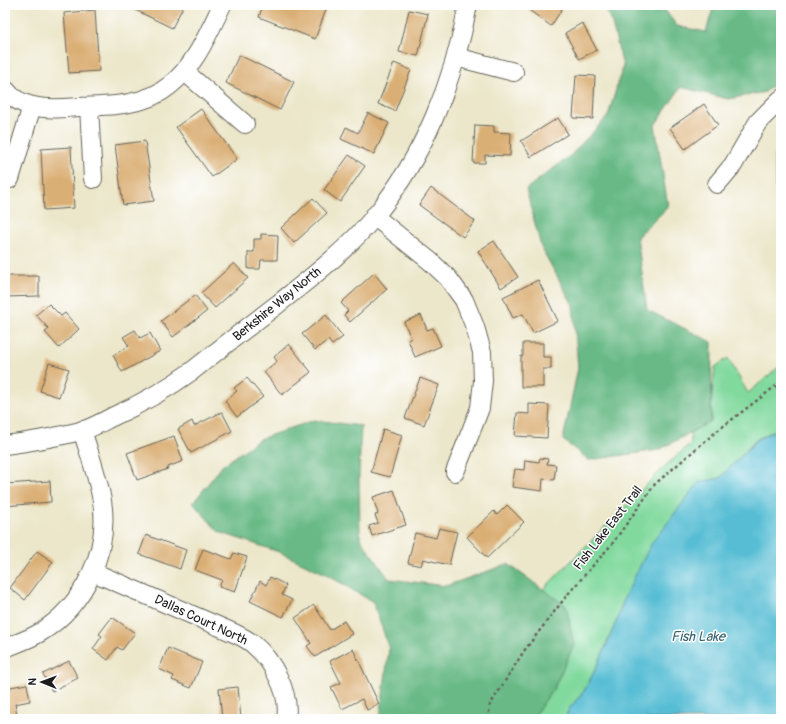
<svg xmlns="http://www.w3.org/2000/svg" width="786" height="724" font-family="Pangolin,sans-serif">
<rect width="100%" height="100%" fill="#fff"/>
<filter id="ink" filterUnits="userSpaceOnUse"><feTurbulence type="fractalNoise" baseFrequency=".025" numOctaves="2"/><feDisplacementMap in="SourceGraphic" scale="8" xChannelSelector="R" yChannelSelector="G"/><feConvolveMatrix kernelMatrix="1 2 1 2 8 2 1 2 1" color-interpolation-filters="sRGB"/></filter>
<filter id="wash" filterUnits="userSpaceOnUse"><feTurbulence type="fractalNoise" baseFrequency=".012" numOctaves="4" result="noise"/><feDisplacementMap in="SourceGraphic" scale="16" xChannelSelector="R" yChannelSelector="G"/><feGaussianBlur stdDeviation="0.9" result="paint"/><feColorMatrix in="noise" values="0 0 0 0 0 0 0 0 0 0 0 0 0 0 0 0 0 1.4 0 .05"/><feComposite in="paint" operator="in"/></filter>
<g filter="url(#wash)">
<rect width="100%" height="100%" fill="#ece7ca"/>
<path fill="#81d99e" stroke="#4e7a5d" d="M728 358 748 393 781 365V436L773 431 757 439 720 478 699 482 670 520 625 596 617 620 598 664 584 691 569 709 565 719H448L499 634 662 469 691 443 690 433 711 421 712 395 715 367Z"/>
<g fill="#68b985" stroke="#426a50">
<path d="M603 5H661L677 26 706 32 714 5H781V79L765 92 728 99 681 87 655 125 668 207 637 237 647 310 712 342 711 421 659 450 589 460 563 440 578 368 573 305 541 247 526 189 570 156 608 116 623 66 611 20Z"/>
<path d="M314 420 361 426 359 474 360 538 389 579 446 586 508 564 566 606 574 645 554 688 532 719H380L389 648 373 602 326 574 279 552 219 532 193 503 222 466 260 439Z"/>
</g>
<path fill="#57bdd4" stroke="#3a6c78" d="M773 431 781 436V719H565L569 709 584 691 598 664 617 620 625 596 651 544 699 482 720 478 757 440Z"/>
<g id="blocks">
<g fill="#daaf75">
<path d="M125 5H184L172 28Z"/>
<path d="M263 5H312L326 10 315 39 259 17Z"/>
<path d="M522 5H556L562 9 551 26Z"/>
<path d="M95 10 99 71 69 73 64 13Z"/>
<path d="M409 10 428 14 418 56 399 52Z"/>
<path d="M582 23 597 50 579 59 565 33Z"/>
<path d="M239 55 294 82 280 110 226 83Z"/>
<path d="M394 63 411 70 395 111 378 104Z"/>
<path d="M576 75 595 76 593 119 573 118Z"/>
<path d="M704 104 718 125 685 149 670 128Z"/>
<path d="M201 109 237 159 212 177 176 127Z"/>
<path d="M368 113 389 123 374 154 341 139 346 127 358 133Z"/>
<path d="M558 118 568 134 531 157 521 141Z"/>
<path d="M475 125 494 126V132L511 133 510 156 485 155V163H473Z"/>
<path d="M145 141 154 201 123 205 115 145Z"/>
<path d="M71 147 74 208 44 210 41 149Z"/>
<path d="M778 151H781V184L778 183Z"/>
<path d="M349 155 365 166 340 202 324 190Z"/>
<path d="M431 188 475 221 463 237 419 205Z"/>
<path d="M313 198 327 213 294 243 281 228Z"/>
<path d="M261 234 278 235 277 260H261L260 269H248V252H254V239H261Z"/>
<path d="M494 241 518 277 501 288 478 251Z"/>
<path d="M234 263 248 278 215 308 201 293Z"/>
<path d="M374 273 387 289 350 322 344 315 348 311 341 303Z"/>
<path d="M5 276H39V296L5 297Z"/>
<path d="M538 280 558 321 533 333 523 314 513 318 503 297Z"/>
<path d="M195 295 207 311 173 337 161 321Z"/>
<path d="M49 304 61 316 65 313 79 329 59 348 45 332 49 329 36 315Z"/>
<path d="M326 315 343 337 332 345 328 340 315 350 302 334Z"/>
<path d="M421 315 427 330 433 328 441 346 415 357 408 340 411 338 404 322Z"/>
<path d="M135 330 140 338 150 333 160 351 122 372 113 355 129 346 123 337Z"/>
<path d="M523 343H543V357H551V369H543V387H521V356H523Z"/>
<path d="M289 344 311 372 282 395 264 372 277 361 274 357Z"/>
<path d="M49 363 69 369 59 397 40 391Z"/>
<path d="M247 378 263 397 237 417 225 401 237 391 234 388Z"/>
<path d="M420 378 439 385 424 425 405 418Z"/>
<path d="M529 404 549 405 547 438 515 436 517 413 529 414Z"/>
<path d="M222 412 232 431 191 453 178 429 192 421 194 426Z"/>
<path d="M383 429 402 435 390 477 371 472Z"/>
<path d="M174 436 183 461 168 467V469L137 480 127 453Z"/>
<path d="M540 458 548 459 547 464 556 465 554 480 543 479 542 491 512 487 515 469 524 470 525 460 539 462Z"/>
<path d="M50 481 51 502 5 506V484Z"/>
<path d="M394 490 406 525 372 536 369 526 378 523 375 515 378 514 373 497Z"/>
<path d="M507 505 524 522 487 558 467 537 494 511 497 515Z"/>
<path d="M439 528 457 532 449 565 423 559 421 566 408 563 415 533 436 538Z"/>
<path d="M146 535 186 550 180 569 139 554Z"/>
<path d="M203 549 231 559 234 553 247 557 235 592 219 587 222 580 195 570Z"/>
<path d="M37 551 53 562 25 600 10 588Z"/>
<path d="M270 577 286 585 282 595 292 600 283 617 250 601 260 581 266 585Z"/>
<path d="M314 605 330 630 344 621 352 634 315 657 307 646 311 643 295 618Z"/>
<path d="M112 617 135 633 122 650 117 647 108 660 93 649 102 636 99 634Z"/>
<path d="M168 648 202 662 191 688 172 680 174 676 159 669Z"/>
<path d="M353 649 379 704 367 710 362 699 342 709 331 687 341 683 330 661Z"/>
<path d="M69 661 78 678 52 691 43 674Z"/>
<path d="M27 684 30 701 15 704 17 715 5 718V688Z"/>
<path d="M238 687 241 719H222L219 689Z"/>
</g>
</g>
</g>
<g filter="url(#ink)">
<use href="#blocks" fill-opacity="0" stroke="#656359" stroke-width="1"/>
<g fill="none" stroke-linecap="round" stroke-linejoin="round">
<defs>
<g id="minor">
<path d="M456 57 514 72"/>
<path d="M185 72 245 124"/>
<path d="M5 89C12 98 22 104 33 106 48 110 64 108 79 107 109 106 145 106 169 86 195 66 208 34 222 5"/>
<path d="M89 107 93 179"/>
<path d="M10 179 32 106"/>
<path d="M717 184 733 165 758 122 781 99"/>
<path d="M374 216 430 261 448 278 464 300 475 327 482 352 483 381 480 408 455 472"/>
<path d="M5 445C30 442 56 437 81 431 92 428 102 422 112 417 141 404 167 389 192 371 221 348 249 326 278 304 312 277 347 250 375 216 424 156 454 81 468 5"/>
<path d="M93 572 234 633C240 636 247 639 253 644 272 660 291 693 286 719"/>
<path d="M5 648C17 643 30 639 41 632 84 605 110 551 102 501 98 477 89 453 82 430"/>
</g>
</defs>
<use href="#minor" stroke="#656359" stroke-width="20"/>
<path stroke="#656359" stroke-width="2.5" stroke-dasharray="3 3" stroke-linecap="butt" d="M488 719 490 705 524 651 568 594 612 544 655 484 717 431 781 382"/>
<use href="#minor" stroke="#fff" stroke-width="18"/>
</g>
</g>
<g text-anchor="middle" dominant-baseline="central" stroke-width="3" stroke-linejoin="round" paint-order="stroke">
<g font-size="13" fill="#1c1c1c" stroke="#fff">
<text transform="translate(277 304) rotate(-39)">Berkshire Way North</text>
<text transform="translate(608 528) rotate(-52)">Fish Lake East Trail</text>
<text transform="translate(201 620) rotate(25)">Dallas Court North</text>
</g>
<g font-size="14" font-style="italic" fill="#37646f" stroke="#fff">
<text x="698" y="636">Fish Lake</text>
</g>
</g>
<rect width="786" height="724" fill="none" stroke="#fff" stroke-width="20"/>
<g transform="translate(42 682) rotate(271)" stroke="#ffffff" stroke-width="3" paint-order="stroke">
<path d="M0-3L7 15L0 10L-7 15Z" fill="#1c1c1c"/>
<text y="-6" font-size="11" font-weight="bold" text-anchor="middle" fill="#1c1c1c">N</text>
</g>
</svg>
